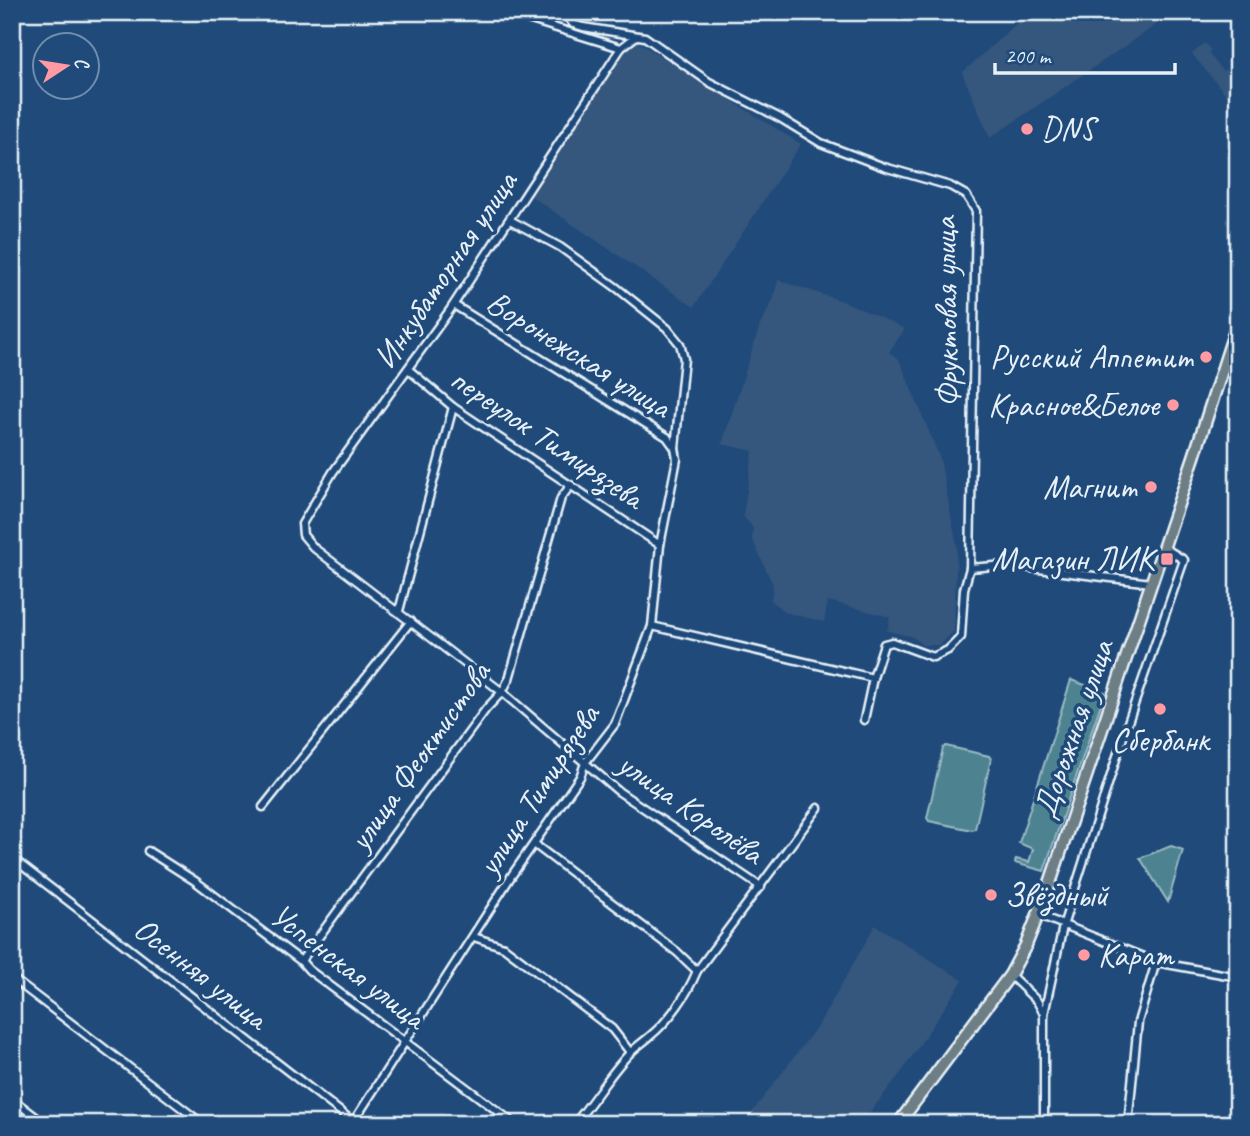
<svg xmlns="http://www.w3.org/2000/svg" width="1250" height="1136" font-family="Caveat,sans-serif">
<rect width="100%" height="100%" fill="#1f4a7a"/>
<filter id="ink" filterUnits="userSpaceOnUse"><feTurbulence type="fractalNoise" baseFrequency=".0143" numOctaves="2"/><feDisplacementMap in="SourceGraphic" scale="14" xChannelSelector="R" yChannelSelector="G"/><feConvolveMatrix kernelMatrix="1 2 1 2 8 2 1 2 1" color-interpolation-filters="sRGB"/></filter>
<g filter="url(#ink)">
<g fill="#34577d">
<path d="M1029 12H1175L990 138 962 73Z"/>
<path d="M633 39 801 144 694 307 528 194Z"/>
<path d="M1205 43 1211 50 1208 53 1223 71 1236 61 1238 63V77L1232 82 1238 89V109L1192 54Z"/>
<path d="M778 280 848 303 905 329 889 352 899 359 940 458 957 546 954 631 940 645H922L913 637 887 631 890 617 828 601 824 622 784 612 771 600 773 585 752 539 753 528 743 516 753 451 722 444 760 325 773 300Z"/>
<path d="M875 925 963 980 903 1070 861 1124H743L819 1024Z"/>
</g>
<g fill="#4e8391" stroke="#9bbac4" stroke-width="2">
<path d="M1071 680 1105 692 1044 871 1015 863 1016 859 1029 862 1033 849 1019 843Z"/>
<path d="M946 746 989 756 991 759 975 829 972 830 929 821 927 818 943 748Z"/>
<path d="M1171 846 1183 850 1168 902 1140 858Z"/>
</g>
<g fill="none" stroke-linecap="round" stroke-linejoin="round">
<defs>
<g id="minor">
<path d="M505 12 621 48"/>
<path d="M564 12 573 24 583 27 645 37 709 82 780 118 821 143 884 167 950 186 966 195 976 211 970 568 964 589 961 637 948 650 933 657 892 642 884 644 873 678 652 626"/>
<path d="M635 37 621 48 450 310 333 472 302 524 303 535 314 548 502 692 618 791 761 887"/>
<path d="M454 305 667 437 675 448"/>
<path d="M408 369 453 407 660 545"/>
<path d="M970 568 1006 565 1151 583"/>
<path d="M399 611 453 407"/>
<path d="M864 720 873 678"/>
<path d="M263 807 411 621"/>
<path d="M534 844 677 952 697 971"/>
<path d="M148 851 195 881 301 961 309 970 515 1124"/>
<path d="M16 861 355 1123"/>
<path d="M1039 915 1156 962 1238 977"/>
<path d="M474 937 504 947 612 1029 630 1052"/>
<path d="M301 961 486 709 502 692 509 679 561 498 571 485"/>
<path d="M1010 975 1037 1001 1044 1014"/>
<path d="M12 978 203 1124"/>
<path d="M12 1099 45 1124"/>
<path d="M352 1124 512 875 580 777 585 763 615 724 652 626 660 545 677 459 675 448 684 359 680 344 667 328 617 288 560 247 510 220"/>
<path d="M574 1124C594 1101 608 1076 628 1055 634 1048 642 1043 649 1037 670 1020 687 995 697 971L818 808"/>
<path d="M1044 1124V1014L1063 926 1125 731 1184 560 1163 547"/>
<path d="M1128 1124 1138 1022 1156 962"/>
</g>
<path id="primary" d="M898 1124 1010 975 1026 945 1047 892 1194 457 1238 321"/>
</defs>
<use href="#minor" stroke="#e8f1f8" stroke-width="11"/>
<use href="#primary" stroke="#e8f1f8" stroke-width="15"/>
<use href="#minor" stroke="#1f4a7a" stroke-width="6"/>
<use href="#primary" stroke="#6d7e84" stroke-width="10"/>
</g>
</g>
<g fill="#ff9aa2" stroke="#1f4a7a" stroke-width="2.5">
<circle cx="1027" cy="129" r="7"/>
<circle cx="1206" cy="357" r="7"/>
<circle cx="1173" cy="405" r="7"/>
<circle cx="1151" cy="487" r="7"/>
<rect x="1160" y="552" width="14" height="14" rx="3.5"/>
<circle cx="1160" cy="709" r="7"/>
<circle cx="991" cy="895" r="7"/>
<circle cx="1084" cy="955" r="7"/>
</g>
<g text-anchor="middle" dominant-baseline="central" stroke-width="7" stroke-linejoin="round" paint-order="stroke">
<g font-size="33" fill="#e8f1f8" stroke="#1f4a7a" text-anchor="end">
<text x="1041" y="129" text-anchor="start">DNS</text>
<text x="1192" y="357">Русский Аппетит</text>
<text x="1159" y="405">Красное&amp;Белое</text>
<text x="1137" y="487">Магнит</text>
<text x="1153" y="559">Магазин ЛИК</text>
<text x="1160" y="740" text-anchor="middle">Сбербанк</text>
<text x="1005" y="895" text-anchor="start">Звёздный</text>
<text x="1098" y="955" text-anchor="start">Карат</text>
</g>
<g font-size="33" fill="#e8f1f8" stroke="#1f4a7a">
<text transform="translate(445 270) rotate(-56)">Инкубаторная улица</text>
<text transform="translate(946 312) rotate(-91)">Фруктовая улица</text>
<text transform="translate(579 354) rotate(32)">Воронежская улица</text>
<text transform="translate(547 438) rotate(34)">переулок Тимирязева</text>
<text transform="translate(1073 729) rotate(-71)">Дорожная улица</text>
<text transform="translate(419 756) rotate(-55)">улица Феоктистова</text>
<text transform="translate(538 790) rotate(-57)">улица Тимирязева</text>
<text transform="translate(691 808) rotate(35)">улица Королёва</text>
<text transform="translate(348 966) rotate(37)">Успенская улица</text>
<text transform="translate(201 973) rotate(38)">Осенняя улица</text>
</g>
</g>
<rect width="1250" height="1136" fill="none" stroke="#1f4a7a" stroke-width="42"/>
<rect x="21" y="21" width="1208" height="1094" fill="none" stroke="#e8f1f8" stroke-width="2.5" filter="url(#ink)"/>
<g transform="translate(66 66) rotate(78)"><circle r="33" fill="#1f4a7a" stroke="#6f8dac" stroke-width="2"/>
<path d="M0-5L12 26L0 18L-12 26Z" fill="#ff9aa2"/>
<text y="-10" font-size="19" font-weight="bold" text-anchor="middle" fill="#e8f1f8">С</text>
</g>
<path d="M995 63v10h180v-10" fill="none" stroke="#e8f1f8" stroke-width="3.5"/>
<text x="1005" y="63" font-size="21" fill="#e8f1f8" stroke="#1f4a7a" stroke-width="5" paint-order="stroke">200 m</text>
</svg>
